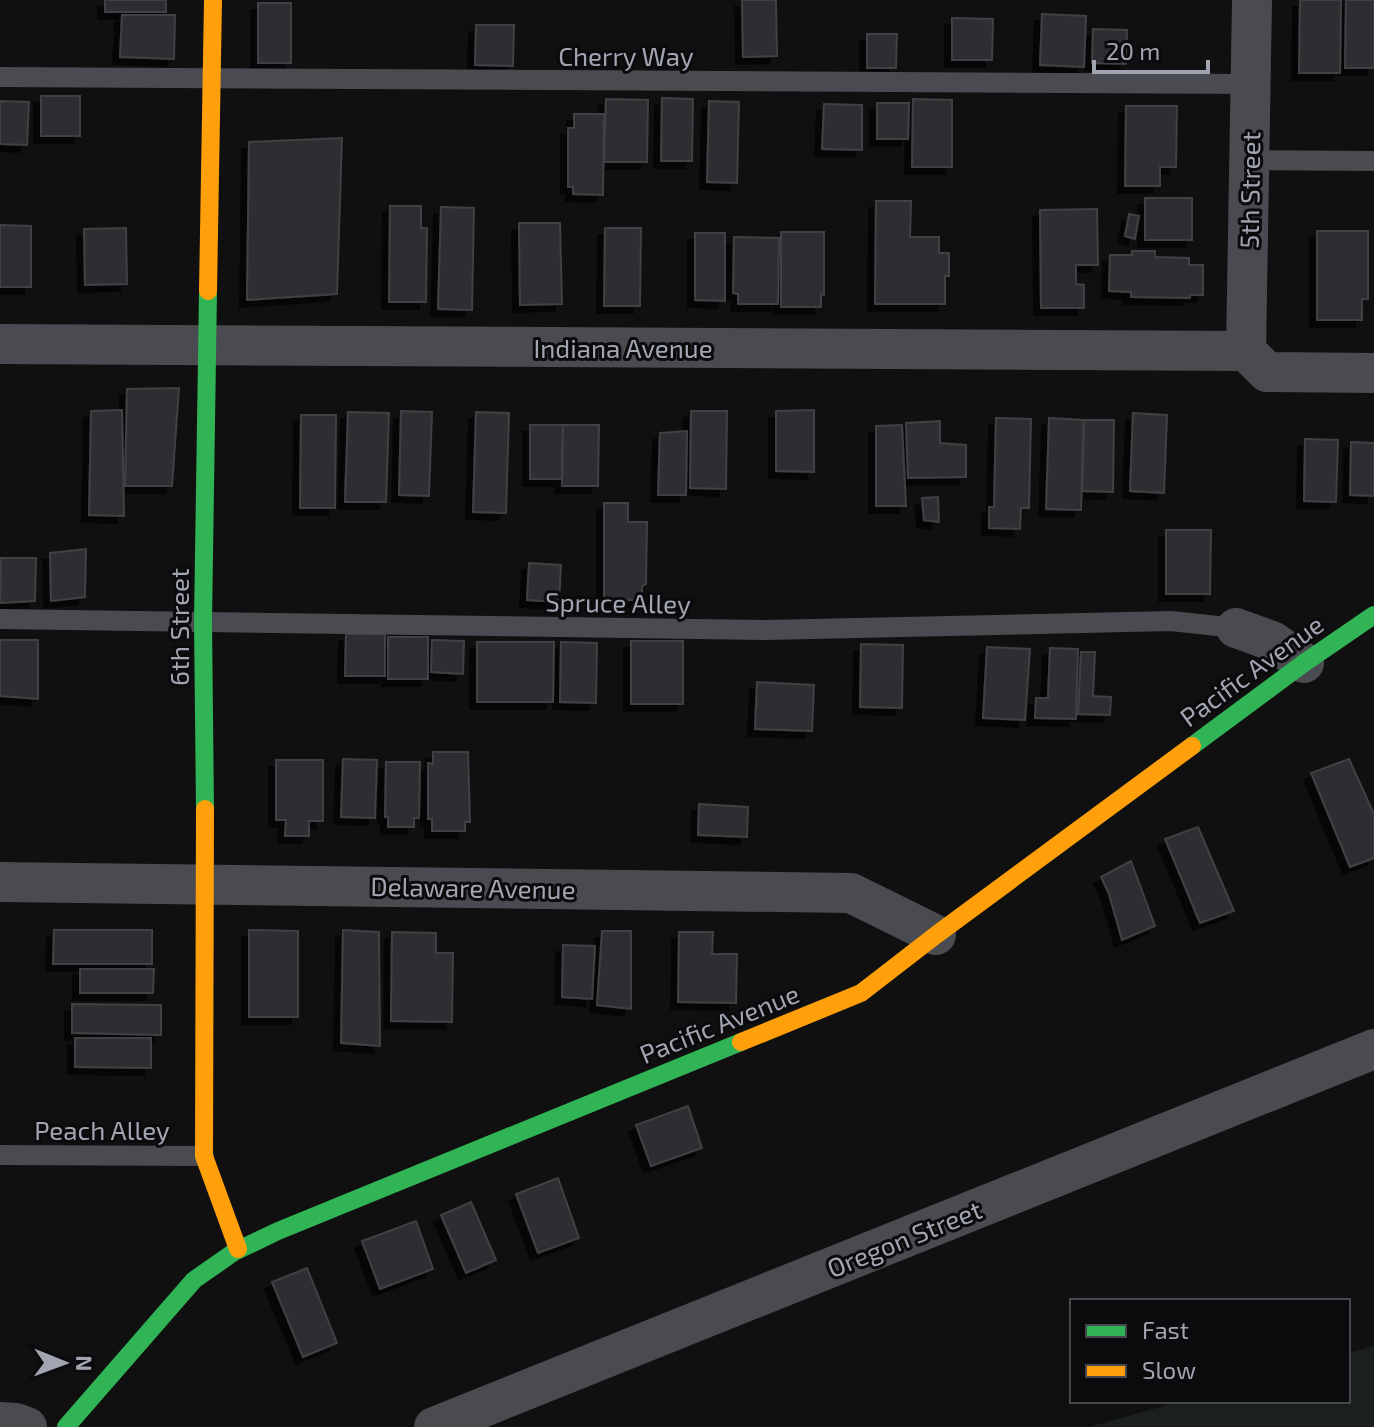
<svg xmlns="http://www.w3.org/2000/svg" width="1374" height="1427" font-family="'Exo 2',sans-serif">
<defs>
<filter id="shadow"><feDropShadow dx="-7" dy="7" stdDeviation="0" flood-color="#0009"/></filter>
</defs>
<rect width="100%" height="100%" fill="#101010"/>
<path fill="#1a201b" d="M1374 1346V1427H1089L1181 1401H1348V1353Z"/>
<g fill="#2f2f31" stroke="#404044" stroke-width="2" filter="url(#shadow)">
<rect x="105" y="0" width="61" height="12"/>
<path d="M742 0H776L777 56 743 57Z"/>
<path d="M1300 0H1341L1340 73H1299Z"/>
<path d="M1346 0H1374V68H1345Z"/>
<rect x="258" y="3" width="33" height="60"/>
<path d="M1042 14 1086 16 1084 67 1040 65Z"/>
<path d="M122 15H175L174 59 120 57Z"/>
<path d="M952 18 993 19 992 60H952Z"/>
<path d="M476 25H514L513 66 475 65Z"/>
<path d="M1093 29 1127 30 1126 64 1092 63Z"/>
<path d="M867 34H897L896 68H867Z"/>
<rect x="41" y="96" width="39" height="40"/>
<path d="M662 98 693 99 692 161H661Z"/>
<path d="M606 99 648 100 647 162H604Z"/>
<path d="M913 99 952 100V167H912Z"/>
<path d="M0 101 29 102 27 145 0 144Z"/>
<path d="M709 101 739 102 737 183 707 182Z"/>
<path d="M877 103H909L908 139H877Z"/>
<path d="M824 104 862 105V150L822 149Z"/>
<path d="M1126 106H1177L1176 167H1160V186H1125Z"/>
<path d="M574 114H604L603 195 573 194V187H568V128H574Z"/>
<path d="M342 138 337 294 247 300 249 142Z"/>
<rect x="1145" y="198" width="47" height="42"/>
<path d="M876 201H911L910 237H939V253H949V276H945V304H875Z"/>
<path d="M390 206H421V228H427L426 302H389Z"/>
<path d="M441 207 474 208 472 310 438 309Z"/>
<path d="M1097 209 1098 265H1076V284L1084 285V308H1041L1040 210Z"/>
<path d="M1129 214 1139 216 1135 239 1125 236Z"/>
<path d="M519 223H560L562 304 520 305Z"/>
<path d="M0 225 31 226V287H0Z"/>
<path d="M126 228 127 284 85 285 84 229Z"/>
<path d="M605 228H641L640 306H604Z"/>
<path d="M1317 231H1368V299H1362V320H1317Z"/>
<path d="M781 232H824V295L821 294V307H781Z"/>
<path d="M695 233H725V301L695 300Z"/>
<path d="M734 237 779 238 778 304H738V294L733 293Z"/>
<path d="M1132 251H1155V257L1189 258V265H1203V295H1190V298L1131 297V292L1109 291 1110 255H1132Z"/>
<path d="M179 388 172 486H125L127 389Z"/>
<path d="M122 410 124 516 89 515 91 411Z"/>
<path d="M814 410V472L776 471V411Z"/>
<path d="M401 411 432 412 429 496 399 495Z"/>
<path d="M691 411H727L726 489 690 488Z"/>
<path d="M348 412 389 413 386 502H345Z"/>
<path d="M476 412 509 413 506 513 473 512Z"/>
<path d="M1133 413 1167 415 1164 493 1130 491Z"/>
<path d="M301 415H336L335 508H300Z"/>
<path d="M996 418 1031 419 1029 508H1021L1020 529 989 528V507H994Z"/>
<path d="M1049 418 1084 420 1081 510 1046 509Z"/>
<path d="M1084 420H1114L1113 492 1082 491Z"/>
<path d="M940 421V443L966 445V477L908 478 906 423Z"/>
<path d="M530 425H563L562 479H530Z"/>
<path d="M563 425H599L598 486H562Z"/>
<path d="M902 425 906 506H876V426Z"/>
<path d="M687 431 686 495H658L660 433Z"/>
<path d="M1305 439 1338 440 1336 502 1304 501Z"/>
<path d="M1351 442 1374 443V496L1350 495Z"/>
<path d="M938 497 939 522 924 520 922 498Z"/>
<path d="M604 503H628V522H647L646 584 642 586V600H604Z"/>
<path d="M1166 530H1211L1210 594H1166Z"/>
<path d="M86 549 85 597 51 601 50 553Z"/>
<path d="M1 558H36L35 601 0 603Z"/>
<path d="M529 563 561 565 559 602 527 600Z"/>
<path d="M346 634H385V676H345Z"/>
<rect x="388" y="637" width="40" height="42"/>
<path d="M0 640H38V699L0 696Z"/>
<path d="M432 640 464 641 463 674 431 672Z"/>
<rect x="631" y="641" width="52" height="63"/>
<path d="M477 642H554L553 702H477Z"/>
<path d="M561 642 597 643 596 703 560 702Z"/>
<path d="M861 644 903 645 902 708 860 707Z"/>
<path d="M987 647 1030 649 1025 720 983 718Z"/>
<path d="M1050 648 1078 649 1076 719 1035 718 1036 698H1048Z"/>
<path d="M1081 652H1095L1093 696 1111 697 1110 715 1078 714Z"/>
<path d="M757 682 814 685 812 731 755 729Z"/>
<path d="M433 752H468L470 822H465V831H432V819H428V763L433 764Z"/>
<path d="M343 759 377 760 375 818 341 817Z"/>
<path d="M1349 759 1374 814V858L1350 867 1311 773Z"/>
<path d="M276 760H323V821H309V836H285L286 820H276Z"/>
<path d="M386 762H420L419 818H414V827H388V817H385Z"/>
<path d="M699 804 748 807 747 837 698 835Z"/>
<path d="M1198 827 1234 911 1200 923 1165 839Z"/>
<path d="M1131 861 1155 926 1122 940 1109 894 1101 877Z"/>
<path d="M54 930H152V964H53Z"/>
<path d="M249 930 298 931V1017H249Z"/>
<path d="M343 930 379 932 380 1046 341 1043Z"/>
<path d="M602 931H631V1009L597 1005Z"/>
<path d="M392 932 436 933V953H453L452 1022 391 1021Z"/>
<path d="M679 932H713L712 954H737L736 1003 678 1002Z"/>
<path d="M563 945 595 946 592 999 562 997Z"/>
<path d="M80 969H154L153 993H80Z"/>
<path d="M72 1004 161 1005V1035L72 1033Z"/>
<path d="M75 1038H151V1068L75 1067Z"/>
<path d="M688 1106 702 1148 651 1166 636 1125Z"/>
<path d="M558 1178 579 1238 538 1253 516 1194Z"/>
<path d="M471 1202 496 1260 466 1273 441 1215Z"/>
<path d="M416 1221 433 1269 380 1289 362 1241Z"/>
<path d="M307 1268 337 1343 303 1357 272 1282Z"/>
</g>
<g fill="none" stroke-linecap="round" stroke-linejoin="round">
<g stroke="#4a4b50" stroke-width="20">
<path d="M0 77 1252 84"/>
<path d="M1250 160 1374 161"/>
<path d="M0 619 765 630 1171 621 1236 628"/>
<path d="M0 1155 204 1156"/>
</g>
<g stroke="#4a4b50" stroke-width="40">
<path d="M1252 0 1246 351 1267 372 1374 373"/>
<path d="M0 344 1246 351"/>
<path d="M1236 628 1272 641 1304 663"/>
<path d="M0 882 851 893 936 935"/>
<path d="M0 1422 16 1423 27 1427"/>
<path d="M434 1427 1374 1049"/>
</g>
<g stroke="#30b455" stroke-width="18">
<path d="M1192 746 1304 663 1374 615"/>
<path d="M205 809 203 621 208 291"/>
<path d="M66 1427 194 1280 234 1252 278 1231 741 1042"/>
</g>
<g stroke="#ff9f0a" stroke-width="18">
<path d="M208 291 213 0"/>
<path d="M205 809 204 1156 238 1249"/>
<path d="M741 1042 861 993 936 935 1192 746"/>
</g>
</g>
<g text-anchor="middle" dominant-baseline="central" stroke-width="6" stroke-linejoin="round" paint-order="stroke">
<g font-size="26" fill="#a1a4b1" stroke="#0b0a0c">
<text x="626" y="55">Cherry Way</text>
<text transform="translate(1249 190) rotate(-89)">5th Street</text>
<text x="623" y="347">Indiana Avenue</text>
<text transform="translate(618 602) rotate(1)">Spruce Alley</text>
<text transform="translate(178 627) rotate(-90)">6th Street</text>
<text transform="translate(1251 670) rotate(-36)">Pacific Avenue</text>
<text transform="translate(473 887) rotate(1)">Delaware Avenue</text>
<text transform="translate(719 1023) rotate(-22)">Pacific Avenue</text>
<text x="102" y="1129">Peach Alley</text>
<text transform="translate(904 1238) rotate(-22)">Oregon Street</text>
</g>
</g>
<rect x="1070" y="1299" width="280" height="104" fill="#0b0a0c" stroke="#47484e" stroke-width="2"/>
<rect x="1086" y="1325" width="40" height="12" fill="#30b455" stroke="#47484e" stroke-width="2"/>
<text x="1142" y="1339" font-size="24" fill="#a1a4b1">Fast</text>
<rect x="1086" y="1365" width="40" height="12" fill="#ff9f0a" stroke="#47484e" stroke-width="2"/>
<text x="1142" y="1379" font-size="24" fill="#a1a4b1">Slow</text>
<g transform="translate(64 1363) rotate(91)" stroke="#0b0a0c" stroke-width="6" paint-order="stroke">
<path d="M0-6L14 30L0 20L-14 30Z" fill="#a1a4b1"/>
<text y="-12" font-size="22" font-weight="bold" text-anchor="middle" fill="#a1a4b1">N</text>
</g>
<path d="M1094 60v12h114v-12" fill="none" stroke="#a1a4b1" stroke-width="4"/>
<text x="1106" y="60" font-size="24" fill="#a1a4b1" stroke="#0b0a0c" stroke-width="6" paint-order="stroke">20 m</text>
</svg>
